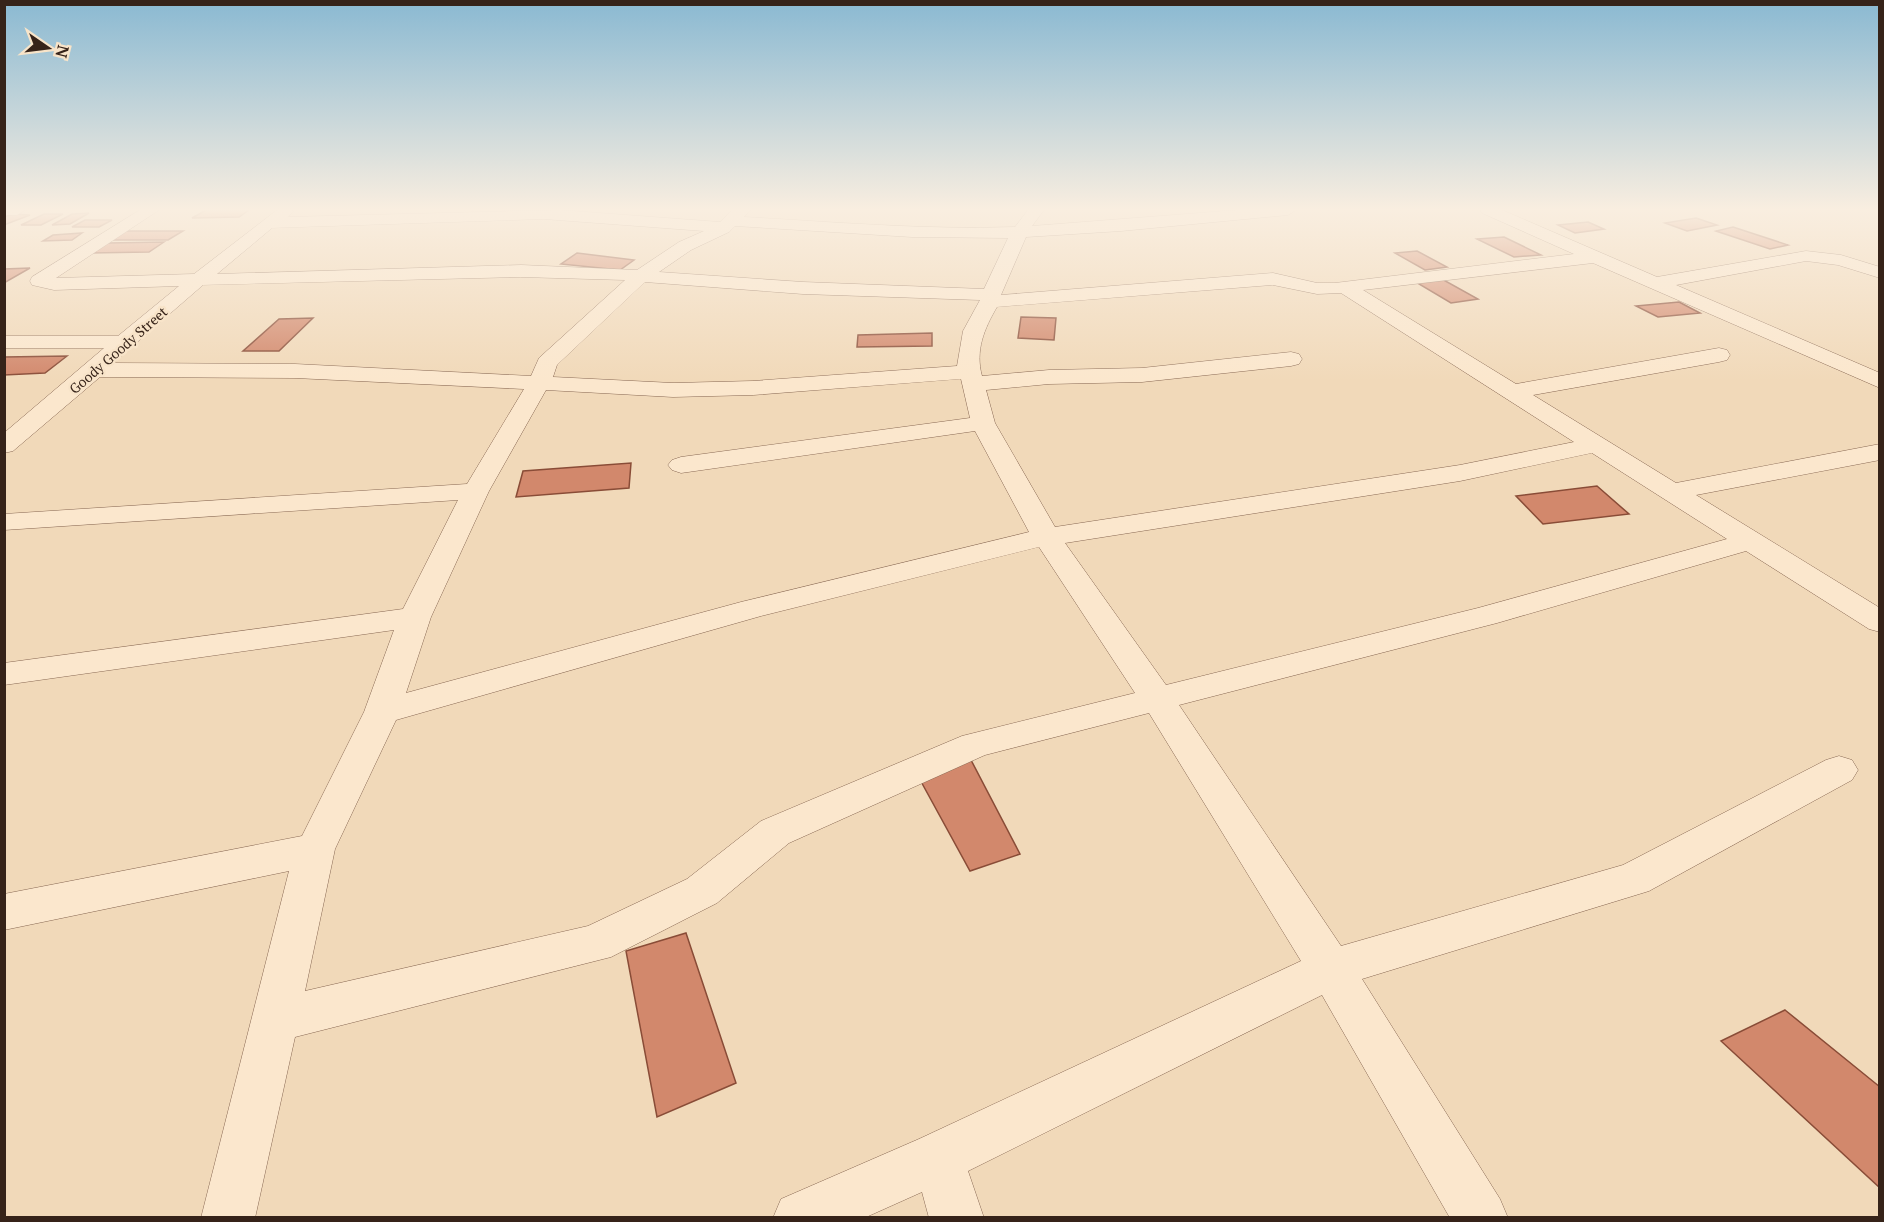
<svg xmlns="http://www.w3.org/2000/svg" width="1884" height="1222" font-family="'PT Serif',serif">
<rect width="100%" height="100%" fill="#f1d9b9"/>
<g fill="#d2886c" stroke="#894c37" stroke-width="1.5">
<path d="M206 210H249L239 217 192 218Z"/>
<path d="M89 213 70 224 52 225 72 214Z"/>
<path d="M13 214 30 215 4 225V217Z"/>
<path d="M44 214H63L41 225H21Z"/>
<path d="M1696 218 1717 225 1687 231 1665 223Z"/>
<path d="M85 220H112L99 227H72Z"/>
<path d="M1588 222 1604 229 1575 233 1558 225Z"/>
<path d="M1733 227 1788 245 1770 249 1716 231Z"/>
<path d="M125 231H183L168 240H109Z"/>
<path d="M82 233 72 240 43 241 53 235Z"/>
<path d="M1504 237 1541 255 1514 257 1477 239Z"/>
<path d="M164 242 149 252 91 253 107 243Z"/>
<path d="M1417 251 1447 267 1425 270 1395 253Z"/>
<path d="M577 253 634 260 620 270 561 264Z"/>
<path d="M30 268 4 283V269Z"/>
<path d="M1440 278 1478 299 1451 303 1414 281Z"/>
<path d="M1679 302 1700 313 1658 317 1636 306Z"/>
<path d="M1021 317 1056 318 1054 340 1018 338Z"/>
<path d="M313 318 279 351H243L279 319Z"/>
<path d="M932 333V346L857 347 858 335Z"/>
<path d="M67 356 45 373 4 375V357Z"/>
<path d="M631 463 629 488 516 497 523 471Z"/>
<path d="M1597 486 1629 514 1543 524 1516 496Z"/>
<path d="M971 760 1020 854 970 871 918 776Z"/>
<path d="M686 933 736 1083 657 1117 626 951Z"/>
<path d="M1785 1010 1880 1087V1188L1721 1041Z"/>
</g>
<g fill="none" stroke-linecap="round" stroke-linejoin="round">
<defs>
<g id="minor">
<path d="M4 210H25L17 215H4Z"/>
<path d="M140 210H159L56 278 194 274 277 210H292L293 212 288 217 559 210 720 222 732 210H750L744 217C834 222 924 230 1015 227L1028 210H1044L1032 226 1238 210H1296L1288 215 1121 231 1026 237 1001 295 1273 273 1317 283H1335L1574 254 1482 213 1480 210H1502L1657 277 1806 251 1841 255 1880 267V278L1838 265 1806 261 1676 285 1880 373V388L1593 263 1363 290 1516 384 1719 348 1727 350 1730 355 1727 360 1719 362 1533 395 1676 483 1880 444V460L1696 495 1880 608V632L1869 629 1746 551 1497 623 1179 705 1341 946 1623 865 1826 760 1839 756 1852 760 1858 770 1852 780 1649 891 1362 979 1500 1199 1508 1218H1450L1322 995 968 1171 984 1218H929L922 1192 864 1218H773L781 1199 919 1139 1301 961 1149 713 985 755 789 843 717 903 611 957 295 1037 255 1218H201L289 871 4 930V894L302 836 364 712 394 630 4 685V663L403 609 458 500 4 530V514L467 484 524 389 295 378 100 377 13 451 4 453V433L104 348H4V336H118L179 286 54 290 32 285 30 281 32 277ZM544 219 704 231 679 242 637 270 521 265 217 274 272 228ZM735 226 912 237 1008 238 984 289 803 282 659 272 691 250 729 232ZM521 277 625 280 539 358 531 376 295 364 113 363 203 285ZM645 282 803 294 980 300 963 331 957 366 753 381 673 383 553 377 557 365ZM1273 285 1317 294 1341 293 1574 442 1460 465 1055 527 995 423 986 390 1049 384 1142 382 1291 366 1299 364 1302 359 1299 354 1291 352 1142 368 1049 370 982 376C975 351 984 329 997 307ZM961 379 970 418 681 457 672 460 668 465 672 470 681 473 975 431 1029 532 741 602 406 693 431 617 489 491 546 390 673 397 753 395ZM1592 453 1727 539 1478 608 1166 685 1065 543 1460 481ZM1039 547 1135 693 962 736 761 821 687 879 588 926 305 991 335 849 396 720 761 616Z"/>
</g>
</defs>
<use href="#minor" stroke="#886853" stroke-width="1"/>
<use href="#minor" fill="#fbe7cd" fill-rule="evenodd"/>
</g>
<linearGradient id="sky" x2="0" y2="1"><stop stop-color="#8ab9d2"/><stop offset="0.55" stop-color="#f9eee0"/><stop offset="1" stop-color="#f9eee0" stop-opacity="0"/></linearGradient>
<rect width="1884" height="381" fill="url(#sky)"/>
<g text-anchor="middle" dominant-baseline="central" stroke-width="5" stroke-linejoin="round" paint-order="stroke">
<g font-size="14" fill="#362319" stroke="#f8e4c9">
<text transform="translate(118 350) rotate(-41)">Goody Goody Street</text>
</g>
</g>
<rect width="1884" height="1222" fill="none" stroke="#362319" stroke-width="12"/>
<g transform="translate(48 48) rotate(104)" stroke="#f8e4c9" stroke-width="4.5" paint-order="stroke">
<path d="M0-4.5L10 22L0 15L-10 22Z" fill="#362319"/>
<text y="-9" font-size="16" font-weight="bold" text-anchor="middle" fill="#362319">N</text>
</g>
</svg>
